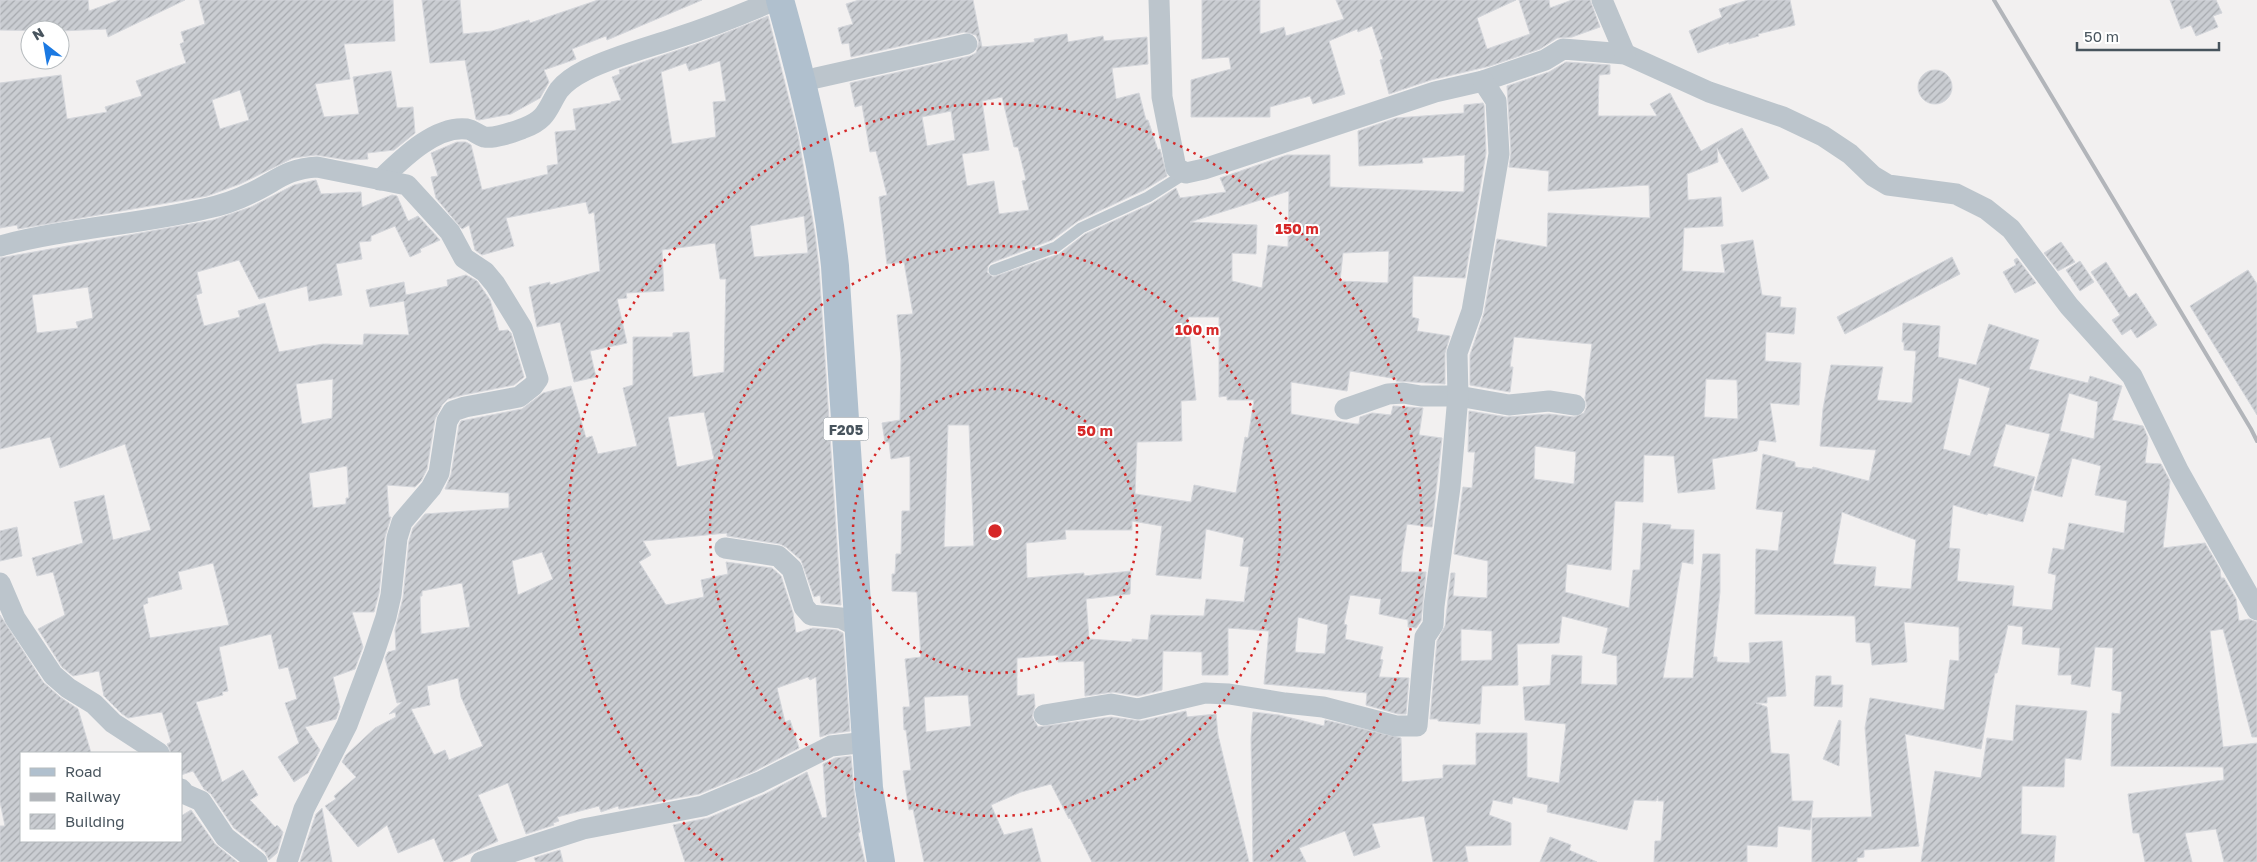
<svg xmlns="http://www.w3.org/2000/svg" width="2257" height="862" font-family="'Golos Text',sans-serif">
<defs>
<pattern id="building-hatch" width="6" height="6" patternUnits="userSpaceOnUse" patternTransform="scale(1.25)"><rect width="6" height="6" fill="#cacdd2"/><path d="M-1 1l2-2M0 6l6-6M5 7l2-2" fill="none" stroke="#a6a9ae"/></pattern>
</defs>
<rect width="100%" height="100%" fill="#f2f0f0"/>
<g fill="url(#building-hatch)" stroke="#d4d6db" fill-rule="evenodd">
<path d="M0 0H88L89 11 119 0H185L108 37 106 29 60 31 0 30Z"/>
<path d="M199 0H393L395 41 344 44 350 79 315 84 324 117 359 114 353 77 391 71 397 108 413 107 415 133 394 150 367 153 368 159 347 160 316 155 293 158 240 184 207 196 18 229 17 225 0 228V83L61 75 67 119 107 112 105 107 142 96 136 81 186 63 180 44 184 42 181 32 205 24ZM240 90 249 120 220 129 212 100Z"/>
<path d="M422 0H460L463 34 492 31 529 20 530 23 598 0H702L607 40 606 36 572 49 576 59 544 70 549 82 540 98 511 114 479 120 476 119 465 60 430 63Z"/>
<path d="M859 0H973L982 47 1035 42 1034 39 1067 34 1068 42 1103 36 1104 41 1147 37 1148 64 1112 68 1116 99 1139 93 1146 120H1148L1158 150 1160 149 1167 176 1144 190 1078 221 1052 240 991 263 988 266 987 272 993 277 1059 254 1085 234 1151 204 1176 188 1180 198 1226 192 1220 178 1287 155H1330V187L1464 192 1465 155 1422 158 1423 163 1359 166 1358 131 1396 118 1464 113V105L1483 103 1484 105 1486 153 1465 278 1413 276 1412 317 1419 319 1417 331 1450 336 1445 353V384L1396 381 1397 379 1350 371 1347 391 1291 382V414L1356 424H1359L1360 417 1372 413 1391 415 1393 406 1423 408 1419 435 1442 438 1432 527 1407 524 1402 556 1401 572H1426L1421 621 1416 628 1408 627V620L1379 614 1381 599 1350 595 1344 624 1347 625 1345 639 1383 647 1380 659 1383 660 1379 677 1409 678 1406 714H1398L1366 705 1367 693 1264 684 1269 631 1228 628V675H1202V652L1163 651 1162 690 1138 696 1113 692 1085 696 1084 661 1058 662V655L1017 658V696L1034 694 1035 706 1032 717 1038 727 1111 717 1141 721 1186 711 1187 717 1216 714 1218 735 1249 862H1092L1070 818 1069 819 1051 784 1021 792 991 805 1004 835 1032 828 1041 862H924L913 809 909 810 903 771 911 770 906 730H904L903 707H910L905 659 921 657 917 592 892 591V574H895L896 554H901L902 511H910V456L891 459 889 442H885L882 423 900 420 901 358 897 315 913 314 904 262 887 264 879 197 887 195 876 151 870 152 862 105 855 107 850 83 970 56 976 53 979 42 976 35 964 32 851 57 849 43 842 44 838 28 853 24 846 4ZM1002 97 1014 147H1018L1026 180 1022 181 1029 210 999 214 994 181 967 186 962 154 989 150 982 101ZM951 111 955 140 927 146 922 117ZM1289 191 1288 247 1268 245 1262 288 1232 281V253L1256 254 1257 225 1190 222ZM1389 251 1388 283 1340 281 1343 253ZM1188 317H1219V397L1227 396V400H1254L1248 438 1245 437 1236 493 1194 485 1191 502 1135 494 1137 442 1182 441 1181 401 1196 400ZM948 425H969L974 546 944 547ZM1132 521 1162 526 1156 575 1201 579 1206 529 1244 538 1240 566 1249 567 1244 602 1206 599 1204 616 1151 615 1148 640 1132 639V642L1089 639 1086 599 1130 594 1131 571 1084 576V573L1027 578 1026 543 1066 539 1065 530H1132ZM1298 617 1328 625 1325 654 1295 652ZM968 695 971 726 926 732 924 697Z"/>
<path d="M1202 0H1260V34L1284 27 1286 36 1344 19 1336 0H1516L1477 18 1487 49 1530 34 1519 0H1549L1550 8 1572 0H1590L1600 27 1572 37 1557 38 1540 49 1490 66 1431 80 1389 94 1380 60 1383 59 1372 26 1358 32 1357 29 1329 41 1345 94 1313 104 1310 96 1270 107V117H1191V80L1231 69 1229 57 1202 59Z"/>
<path d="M1748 0H1790L1795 25 1758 34 1759 36 1729 44V42L1698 53 1689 31 1722 17 1719 9Z"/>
<path d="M2170 0H2216L2222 13 2213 16 2218 27 2196 36 2191 25 2181 29Z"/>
<path d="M768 16 798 135 815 234 819 267 841 605 821 603 820 595 814 597 801 560 786 547 780 544 727 536V533L643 541 651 555 639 562 666 605 704 597 701 580 728 574 726 562 772 568 781 576 793 613 796 633 813 628 837 630 843 633 850 731 829 734 820 737 816 677 810 680 808 677 777 688 785 722 790 720 799 748 755 771 699 794 619 809 618 806 601 812 599 806 557 817 559 821 553 823 554 825 526 834 508 783 478 795 498 841 451 862H444L434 838 398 853 387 825 358 847 325 806 336 799 334 796 356 777 342 762 346 755 375 728 396 717 395 712 389 714 402 702 397 703 385 658 388 652 396 650 395 630 403 598 409 541 413 528 425 514 509 508V493L445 489 451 475 459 425 461 421 522 409 543 393 571 386 586 438 592 436 598 454 637 446 623 388 633 385V337H673V333L689 332 693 377 724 372 726 279H720L715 243 662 250 664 291 626 293 627 298 617 299 627 343 590 351 596 377 574 382 560 322 537 327 529 287 550 282V285L600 271 594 212 589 214 586 202 506 218 514 246 482 255 475 250 469 225 462 229 436 198 431 177 438 176 431 153 457 142H466L471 145 482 190 548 174 547 166 558 164 555 132 576 130 573 109 611 103V102L621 100 612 77 620 74 619 70 705 41ZM720 61 726 101 713 102 716 137 672 144 661 72 686 63 689 71ZM804 216 808 253 754 257 750 226ZM704 412 714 459 677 467 668 417ZM542 552 553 579 518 595 512 561ZM462 583 470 627 421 634 420 596H422V591ZM458 678 461 697 483 746 449 760 445 750 434 755 411 709 430 705 427 686Z"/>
<path d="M1566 62 1610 65V74L1599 75 1598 116H1657L1650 104 1670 93 1701 151 1742 128 1769 178 1742 192 1717 148 1718 162 1687 174 1688 200 1721 197 1723 226 1684 228 1682 271 1725 273 1721 245 1753 240 1762 295 1781 297 1780 307 1796 308 1794 334 1766 332 1765 361 1801 363 1799 405 1770 403 1776 442 1759 440 1757 451 1712 459 1715 489 1678 493 1674 456 1644 455 1643 502 1615 501 1611 570 1567 564 1565 592 1629 608 1633 570H1640L1643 523 1671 525 1670 529 1694 530 1693 564 1682 562 1663 678H1693L1703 554H1720V592L1713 657H1717V662L1750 663 1749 643 1782 641 1786 696 1767 697V703H1756L1767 707 1771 753 1789 754 1792 801H1813L1810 830 1778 826 1777 847 1747 845V862H1654L1655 841H1661L1664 801H1658V796L1656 801 1634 800 1627 830 1547 812 1548 805 1513 797 1512 804 1493 800 1489 815 1511 823V845L1465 846 1468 862H1433L1424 816 1372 824 1380 847 1354 856 1345 831 1299 848 1306 862H1253L1251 738 1253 712 1279 715 1324 726 1325 720 1401 738 1402 782 1443 778V765H1476V733H1527V777L1559 783 1566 724 1525 720 1523 687 1550 685 1552 655 1582 656 1581 684 1617 685V656L1602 653 1608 628 1562 616 1559 643 1517 644 1518 685 1482 686 1480 724 1438 721V719H1430L1437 641 1445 626 1451 573H1455L1453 596 1487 598 1488 561 1454 554 1463 487 1472 488 1475 452H1468L1469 411 1507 417 1549 414 1574 417 1584 413 1587 406 1585 398 1592 344 1514 337 1510 367H1513L1510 392 1470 385V355L1484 313 1497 239 1547 247 1548 213 1650 218 1649 185 1548 191 1549 171 1509 167 1511 153 1507 86 1549 72ZM1706 379 1737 380 1738 419 1704 417ZM1535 446 1576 452 1574 484 1534 479ZM1461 629 1492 631V660L1461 661Z"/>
<circle cx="1935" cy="87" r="17"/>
<path d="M316 180 321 194 361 192 362 207 392 195 397 196 408 221 418 216 440 240 420 249 421 252 410 257 395 226 371 236V241L359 242 362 259 336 264 342 295 309 301 307 286 259 299 239 260 197 272 202 293 196 295 204 326 240 317 238 311 265 303 279 352 323 344 363 345 364 334 409 335 404 301 370 307 366 290 404 282 406 295 448 286 447 280 466 275 477 281 490 300 499 331 508 330 511 333 524 377 514 385 463 395 448 399 442 405 435 419 427 469 421 481 415 487 387 485 389 517H391L385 537 379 593 374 612H352L363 647 361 652 355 669 333 677 340 707 336 719 305 727 320 750 308 773 294 782 278 757 299 743 285 703 297 699 288 667 279 669 271 634 219 647 228 691 222 692 223 695 196 702 222 782 243 770 258 795 250 800 275 827 277 825 283 832 277 853 269 860 265 852 234 828 211 794 204 789 193 771 181 775V753H171L167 744 171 742 162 712 128 718 121 713 104 696 99 671 73 676 62 667 38 629 65 615 53 572 37 576 32 558 83 543 74 502 104 495 113 540 151 530 125 444 60 468 50 437 0 449V258L213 220 251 207 294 185ZM88 287 93 318 76 322 78 328 37 333 32 295ZM333 379 332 418 302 424 296 384ZM347 466 349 498H346V504L313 508 309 473ZM213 563 229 625 150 638 143 605 148 603 147 598 182 589 178 572Z"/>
<path d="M2061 242 2075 262 2058 271 2044 253Z"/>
<path d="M1952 257 1960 274 1845 334 1837 317Z"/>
<path d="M2017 258 2036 283 2015 293 2003 272 2016 265 2014 260Z"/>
<path d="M2080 261 2094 282 2080 291 2066 270Z"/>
<path d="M2106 262 2129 298 2136 293 2157 325 2137 338 2131 329 2122 335 2112 320 2120 315 2091 272Z"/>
<path d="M2248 270 2257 284V415L2190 306Z"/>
<path d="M1903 323 1940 326 1938 357 1976 365 1989 324 2039 340 2029 369 2088 383 2090 376 2122 386 2112 420 2143 426 2148 438 2145 463 2161 464 2170 481 2163 548 2205 543 2220 569 2221 578H2224L2236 599 2239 621 2249 619 2257 622V737H2252L2223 629 2210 631 2223 747 2257 743V862H2224L2216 829 2185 833 2192 862H2145L2139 833H2133L2128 794 2224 780 2223 767 2111 766 2112 713 2120 714 2122 692 2112 690 2113 648 2095 647 2090 687 2071 684 2072 675H2058L2060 648 2022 644 2023 627 2008 625 1997 673H1995L1981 749 1905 734 1919 846 1864 850V857L1857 858V862H1812V818L1872 817 1865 728 1870 698 1944 710 1950 660 1959 661V627L1904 622 1907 662 1872 665 1870 643 1856 642 1855 616 1755 614 1756 549 1778 551 1783 512 1756 509 1763 454 1795 462V467L1812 469 1813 467 1869 481 1876 450 1820 446 1823 409 1831 365 1883 367 1877 400 1912 403 1916 351 1904 350V342H1902ZM1959 378 1990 388 1970 456 1943 449ZM2069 393 2098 402 2094 439 2060 431ZM2006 424 2050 434 2034 490 2062 497 2072 458 2101 466 2095 495 2127 501 2124 533 2069 523 2064 550 2053 548 2048 573 2056 575 2052 610 2012 606 2014 586 1957 581 1960 549 1949 548 1953 505 1987 515 1988 513 2023 522 2035 477 1993 466ZM1842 512 1916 540 1911 589 1874 586 1876 567 1833 564Z"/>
<path d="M17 527 22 556 0 561V531Z"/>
<path d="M0 615 43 682 60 697 78 709 91 753H21V841H181V816L191 810 215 844 237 862H0V826H5L0 802Z"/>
<path d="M1816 676H1831V685H1843L1842 707 1814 706Z"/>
<path d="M2016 705 2087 711 2081 760 2065 758 2064 787 2022 786 2021 834 2056 836 2054 862H1921L1935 771 1981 778 1987 738 2013 741Z"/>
<path d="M1839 720 1841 721 1839 766 1823 759Z"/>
<path d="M851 756 854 790 860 832 858 833 865 862H685L673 825 708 818 765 794 807 772 822 818 827 817 823 764 835 758Z"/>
<path d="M322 808 332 862H300L316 814Z"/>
<path d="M1550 837 1571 845 1569 850 1597 862H1540Z"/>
<path d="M560 850 563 862H536L534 858Z"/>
</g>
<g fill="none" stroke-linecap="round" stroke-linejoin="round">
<path stroke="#bcc5cc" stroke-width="11" d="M994 270 1056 247 1081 228 1148 197 1186 173"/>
<g stroke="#bcc5cc" stroke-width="21">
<path d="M1159 0 1162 97 1176 168 1186 173 1204 169 1435 92 1483 81 1545 60 1563 49 1625 54 1709 92 1783 117 1823 136 1850 154 1873 176 1888 185 1956 194 1986 209 2011 229 2069 306 2132 376 2179 472 2257 610"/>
<path d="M1602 0 1625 54"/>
<path d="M816 78 967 44"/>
<path d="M380 180C401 160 435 125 467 129 473 130 478 135 484 137 495 139 513 132 524 128 548 119 547 108 559 90 566 81 576 75 586 70 615 56 646 48 676 38 710 27 743 14 775 0"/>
<path d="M0 246C67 228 136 225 204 209 219 206 237 200 251 193 277 181 285 169 317 167L407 185 450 232 464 258 485 272 495 284 522 328 538 379 533 386 519 397 465 407 453 411 447 421 439 473 431 488 402 522 397 538 391 595 386 617 373 656 347 725 304 809 287 862"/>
<path d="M1345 409 1388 394 1403 393 1421 396H1458L1509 405 1549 401 1575 405"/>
<path d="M725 548 778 556 792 569 804 607 811 615 841 618 857 626"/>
<path d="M0 583 15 618 53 675 68 688 94 704 113 723 159 753"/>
<path d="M1044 715 1111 704 1138 709 1205 693 1229 694 1285 703 1323 707 1396 726H1417L1425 637 1433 625 1434 606 1450 487 1458 396 1457 353 1472 311 1499 154 1496 101 1483 81"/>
<path d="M181 789 185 794 201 801 225 837 257 862"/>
<path d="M481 862 583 829 703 806 760 782 831 746 867 742"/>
</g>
<path stroke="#b0c0ce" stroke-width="28" d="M780 0C805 89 825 173 835 266L869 788 881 862"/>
<path stroke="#b2b5ba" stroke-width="4" d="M1994 0 2251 429 2257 441"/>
</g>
<g fill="none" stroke="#d62828" stroke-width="2.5" stroke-dasharray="2.5 5">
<circle cx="995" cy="531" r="142"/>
<circle cx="995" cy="531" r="285"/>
<path d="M723 860A427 427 0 1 1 1267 860"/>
</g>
<g text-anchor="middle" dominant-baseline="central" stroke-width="4" stroke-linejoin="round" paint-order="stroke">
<rect fill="#fff" stroke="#7f878e" stroke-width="1" x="823.5" y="417.5" width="45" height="23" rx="4"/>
<g font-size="14" font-weight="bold" fill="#48545d">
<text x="846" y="429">F205</text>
</g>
</g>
<circle cx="995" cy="531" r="8" fill="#d62828" stroke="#fff" stroke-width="2.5"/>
<g font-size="15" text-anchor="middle" font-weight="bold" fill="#d62828" stroke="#fff" stroke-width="4" stroke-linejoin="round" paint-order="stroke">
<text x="1297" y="234">150 m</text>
<text x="1197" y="335">100 m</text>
<text x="1095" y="436">50 m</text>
</g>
<rect x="20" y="752" width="162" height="90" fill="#ffffff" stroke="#b6bbbe"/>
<rect x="30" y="768" width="25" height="8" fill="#b0c0ce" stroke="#b6bbbe"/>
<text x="65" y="777" font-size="15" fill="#48545d">Road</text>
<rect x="30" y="793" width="25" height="8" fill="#b2b5ba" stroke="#b6bbbe"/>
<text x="65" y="802" font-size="15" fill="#48545d">Railway</text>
<rect x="30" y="814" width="25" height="15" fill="url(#building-hatch)" stroke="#b6bbbe"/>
<text x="65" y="827" font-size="15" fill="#48545d">Building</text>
<g transform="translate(45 45) rotate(329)"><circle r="24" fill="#ffffff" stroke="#b6bbbe"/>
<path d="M0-4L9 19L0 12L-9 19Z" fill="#1b79e2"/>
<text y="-8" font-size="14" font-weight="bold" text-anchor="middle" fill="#48545d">N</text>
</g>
<path d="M2077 42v8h142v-8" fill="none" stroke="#48545d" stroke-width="2.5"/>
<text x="2084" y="42" font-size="15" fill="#48545d" stroke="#ffffff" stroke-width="4" paint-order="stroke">50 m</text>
</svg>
